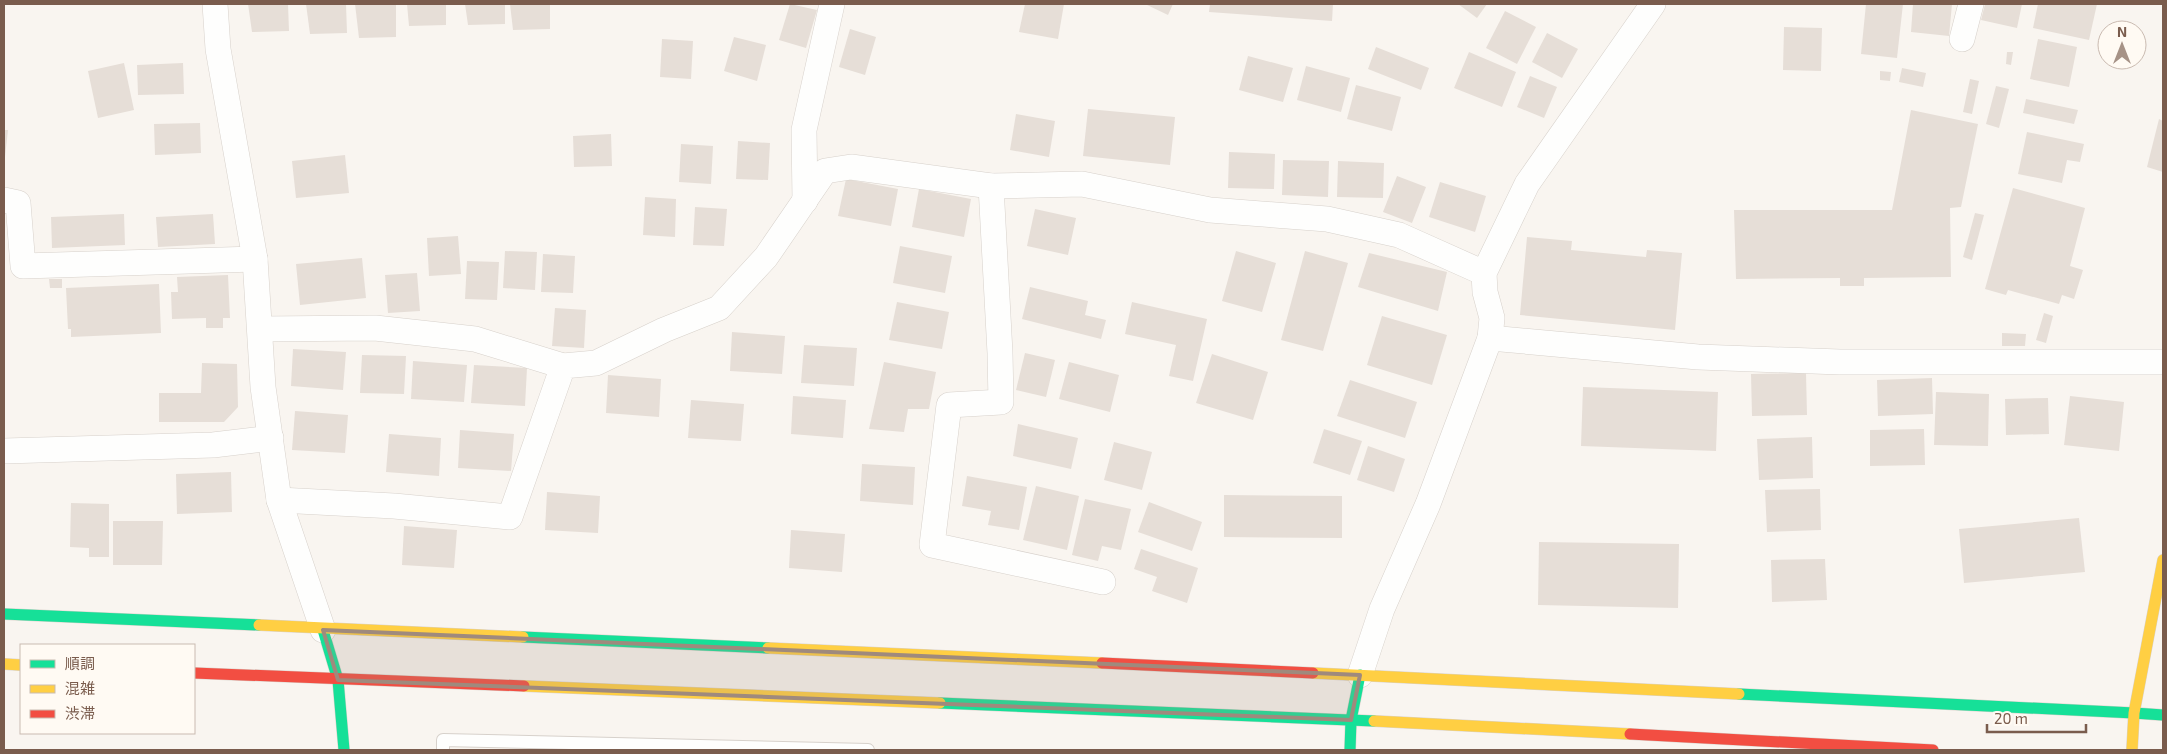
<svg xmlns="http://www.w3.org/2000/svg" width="2167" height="754" font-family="'Exo 2','Noto Sans JP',sans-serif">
<rect width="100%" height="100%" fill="#f9f5f0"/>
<g fill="#e6ded7">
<path d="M248 4H288L289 31 252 32Z"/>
<path d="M306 4H346L347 33 310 34Z"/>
<path d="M355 4H396V37L359 38Z"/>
<path d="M407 4H446V25L409 26Z"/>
<path d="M465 4H505V24L468 25Z"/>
<path d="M510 4H550V29L513 30Z"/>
<path d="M790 4 817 10 806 48 779 40Z"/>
<path d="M1025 4H1064L1058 39 1019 32Z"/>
<path d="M1145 4H1173L1168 15Z"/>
<path d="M1210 4H1333L1332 21 1209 12Z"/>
<path d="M1458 4H1487L1477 18Z"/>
<path d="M1866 4H1903L1897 58 1861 54Z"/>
<path d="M1913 4H1952L1949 36 1911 32Z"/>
<path d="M1985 4H2022L2017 28 1981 20Z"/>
<path d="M2038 4H2097L2089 40 2033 28Z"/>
<path d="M1505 11 1536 27 1517 64 1486 48Z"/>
<path d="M1784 27 1822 28 1821 71 1783 70Z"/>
<path d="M850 29 876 37 865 75 839 67Z"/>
<path d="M1547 33 1578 49 1562 78 1532 62Z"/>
<path d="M734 37 766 45 757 81 724 71Z"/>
<path d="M662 39 693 41 691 79 660 77Z"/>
<path d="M2038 39 2077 47 2069 87 2030 79Z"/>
<path d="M1376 47 1429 68 1421 90 1368 69Z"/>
<path d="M1469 52 1516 72 1502 107 1454 88Z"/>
<path d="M2007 52H2013L2011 65 2006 64Z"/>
<path d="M1248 56 1293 68 1283 102 1239 90Z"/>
<path d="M124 63 134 110 98 118 88 71Z"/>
<path d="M183 63 184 94 138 95 137 65Z"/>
<path d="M1306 66 1350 78 1341 112 1297 100Z"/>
<path d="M1902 68 1926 73 1923 87 1899 82Z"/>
<path d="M1880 71 1891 72 1890 81 1880 80Z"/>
<path d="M1530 76 1557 87 1544 118 1517 107Z"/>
<path d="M1970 79 1979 81 1972 114 1963 112Z"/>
<path d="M1356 85 1401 97 1392 131 1347 119Z"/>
<path d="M1996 86 2009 89 1999 128 1986 124Z"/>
<path d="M2026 99 2078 110 2074 124 2023 113Z"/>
<path d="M1088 109 1175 117 1170 165 1083 156Z"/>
<path d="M1911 110 1978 124 1961 207 1950 208 1951 277 1864 278V286H1840V278L1736 279 1734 210H1892Z"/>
<path d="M1016 114 1055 121 1049 157 1010 150Z"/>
<path d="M2159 119 2163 121V172L2147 167Z"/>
<path d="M200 123 201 153 155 155 154 124Z"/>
<path d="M4 130H8L5 157H4Z"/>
<path d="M2027 132 2084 144 2080 162 2067 160 2062 183 2018 174Z"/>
<path d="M611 134 612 166 574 167 573 136Z"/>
<path d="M738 141 770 143 768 180 736 179Z"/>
<path d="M681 144 713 146 711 184 679 182Z"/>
<path d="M1229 152 1275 154 1274 189 1228 188Z"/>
<path d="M345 155 349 193 296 198 292 161Z"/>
<path d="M1283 160 1329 161 1328 197 1282 195Z"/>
<path d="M1338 161 1384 163 1383 198 1337 197Z"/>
<path d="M1397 176 1426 187 1412 223 1383 212Z"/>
<path d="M846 179 898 189 891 226 838 216Z"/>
<path d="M1440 182 1486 196 1475 232 1429 217Z"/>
<path d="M2013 188 2085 208 2070 266 2083 270 2074 299 2062 295 2059 304 2008 290 2006 295 1985 289Z"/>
<path d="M919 189 971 199 964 237 912 227Z"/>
<path d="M645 197 676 199 675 237 643 235Z"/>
<path d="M695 207 727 209 724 246 693 245Z"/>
<path d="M1035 209 1076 218 1068 255 1027 246Z"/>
<path d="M1975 213 1984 215 1972 260 1963 257Z"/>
<path d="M124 214 125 245 52 248 51 217Z"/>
<path d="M213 214 215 244 158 247 156 217Z"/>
<path d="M458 236 461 274 429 276 427 238Z"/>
<path d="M1527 237 1572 241 1571 250 1646 257 1647 250 1682 253 1675 330 1520 315Z"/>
<path d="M900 246 952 256 945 293 893 283Z"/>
<path d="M505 251 537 252 535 290 503 288Z"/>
<path d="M1236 251 1276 263 1262 312 1222 301Z"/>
<path d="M1305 251 1348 263 1323 351 1281 340Z"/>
<path d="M1369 253 1447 272 1438 311 1358 287Z"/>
<path d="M543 254 575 256 573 293 541 292Z"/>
<path d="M362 258 366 298 300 305 296 264Z"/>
<path d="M467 261 499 262 497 300 465 299Z"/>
<path d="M417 273 420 311 388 313 385 275Z"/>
<path d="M228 275 230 318H223V328H206V318L172 319 171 292H178L177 277Z"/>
<path d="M49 279H62V288H50Z"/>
<path d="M159 284 161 333 71 337V329H68L66 288Z"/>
<path d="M1030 287 1088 301 1085 315 1106 320 1101 339 1022 319Z"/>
<path d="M897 302 949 312 942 349 889 340Z"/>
<path d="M1132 302 1207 319 1193 381 1169 376 1176 345 1125 334Z"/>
<path d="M555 308 586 310 584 348 552 346Z"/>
<path d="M2044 313 2053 316 2046 343 2036 340Z"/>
<path d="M1382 316 1447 335 1432 385 1367 365Z"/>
<path d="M732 332 785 336 782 374 730 371Z"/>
<path d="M2002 333 2026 334 2025 346H2002Z"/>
<path d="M804 345 857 348 854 386 801 383Z"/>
<path d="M293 349 346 352 343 390 291 386Z"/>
<path d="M1025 353 1055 360 1046 397 1016 390Z"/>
<path d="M1212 354 1268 372 1253 420 1196 403Z"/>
<path d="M362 355 406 356 404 394 360 393Z"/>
<path d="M413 361 467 365 464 402 411 399Z"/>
<path d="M884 362 936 372 929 409H908L904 432 869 429Z"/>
<path d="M1069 362 1119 375 1110 412 1059 399Z"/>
<path d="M202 363 237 364 238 407 224 422H159V393H201Z"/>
<path d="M474 365 527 368 525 406 471 403Z"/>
<path d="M1806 373 1807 415 1752 416 1751 374Z"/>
<path d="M608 375 661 379 659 417 606 413Z"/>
<path d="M1932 378 1933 414 1878 416 1877 380Z"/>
<path d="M1350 380 1417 402 1405 438 1337 416Z"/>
<path d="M1583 387 1718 392 1716 451 1581 446Z"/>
<path d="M1936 392 1989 394 1988 446 1934 445Z"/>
<path d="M793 396 846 400 843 438 791 434Z"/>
<path d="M2070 396 2124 402 2119 451 2064 445Z"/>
<path d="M2048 398 2049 434 2006 435 2005 399Z"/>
<path d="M691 400 744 404 741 441 688 438Z"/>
<path d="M295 411 348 415 345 453 292 450Z"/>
<path d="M1018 424 1078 438 1071 469 1013 456Z"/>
<path d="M1324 429 1362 441 1350 475 1313 463Z"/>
<path d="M1924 429 1925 465 1870 466V430Z"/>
<path d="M460 430 514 434 511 471 458 468Z"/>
<path d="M389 434 441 438 439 476 386 472Z"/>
<path d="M1812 437 1813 478 1759 480 1757 439Z"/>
<path d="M1114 442 1152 452 1142 490 1104 480Z"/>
<path d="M1368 446 1405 459 1394 492 1357 480Z"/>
<path d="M862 464 915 467 913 505 860 501Z"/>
<path d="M231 472 232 512 177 514 176 474Z"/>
<path d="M967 476 1027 487 1019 530 988 525 991 511 962 506Z"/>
<path d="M1036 486 1079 496 1067 550 1023 540Z"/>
<path d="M1820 489 1821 530 1767 532 1765 490Z"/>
<path d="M547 492 600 496 598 533 545 530Z"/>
<path d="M1224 495 1342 496V538L1224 537Z"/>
<path d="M1085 499 1131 509 1121 550 1102 546 1098 561 1072 555Z"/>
<path d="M1149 502 1202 522 1192 551 1138 532Z"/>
<path d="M71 503 109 504V557H89V548L70 547Z"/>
<path d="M2079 518 2085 572 1964 583 1959 529Z"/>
<path d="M113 521H163L162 565H113Z"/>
<path d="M404 526 457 530 454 568 402 565Z"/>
<path d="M791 530 845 534 842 572 789 568Z"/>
<path d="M1539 542 1679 544 1678 608 1538 605Z"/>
<path d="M1141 549 1198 568 1187 603 1152 591 1157 577 1134 569Z"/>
<path d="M1825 559 1827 600 1772 602 1771 560Z"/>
</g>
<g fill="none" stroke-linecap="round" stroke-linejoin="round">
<defs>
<path id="lane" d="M443 750V740L868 750"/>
<g id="street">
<path d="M215 4 218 49 255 259 263 387 279 500 323 630"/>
<path d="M1962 39 1971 4"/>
<path d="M991 186 1000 353 1001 402 949 405 932 545 1103 582"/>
<path d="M4 200 18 203 23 266 255 259"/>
<path d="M805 201 804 130 832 4"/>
<path d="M260 329 375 328 475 339 563 366"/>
<path d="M1490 338 1698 357 1840 362H2163"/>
<path d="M4 451 213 445 271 438"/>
<path d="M279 500 394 506 510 517 563 366 596 363 664 330 719 308 766 257 825 171 851 167 991 186 1082 184 1210 210 1327 219 1399 235 1484 273"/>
<path d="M1360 675 1382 609 1428 504 1490 338 1492 318 1485 292 1484 273 1527 184 1653 4"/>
</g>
<g id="fast">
<path d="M4 614 259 625"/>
<path d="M323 630 338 680 344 750"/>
<path d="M523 637 768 648"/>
<path d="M1739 694 2134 713"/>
<path d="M940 703 1374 721"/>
<path d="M2134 713 2163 715"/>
<path d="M1350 750 1351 720 1360 675"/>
</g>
<g id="slow">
<path d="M259 625 523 637"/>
<path d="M768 648 1102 663"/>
<path d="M4 664 21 665"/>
<path d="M1313 673 1739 694"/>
<path d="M524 686 940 703"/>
<path d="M1374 721 1630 734"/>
<path d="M2132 750 2134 713 2163 560"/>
</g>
<g id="jam">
<path d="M1102 663 1313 673"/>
<path d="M194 673 524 686"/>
<path d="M1630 734 1933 750"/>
</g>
</defs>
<use href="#lane" stroke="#d7d1cb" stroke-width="14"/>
<use href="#street" stroke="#d7d1cb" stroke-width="26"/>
<use href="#fast" stroke="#d9d2cb" stroke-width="12"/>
<use href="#slow" stroke="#d9d2cb" stroke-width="12"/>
<use href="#jam" stroke="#d9d2cb" stroke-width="12"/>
<use href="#lane" stroke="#fefefd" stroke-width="12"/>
<use href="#street" stroke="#fefefd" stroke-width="25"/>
<use href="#fast" stroke="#16e098" stroke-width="11"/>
<use href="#slow" stroke="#ffcf43" stroke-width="11"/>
<use href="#jam" stroke="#f24e42" stroke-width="11"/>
</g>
<path fill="#9f8a7d" fill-opacity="0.2" stroke="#9f8a7d" stroke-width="4" stroke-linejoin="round" d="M323 630 1360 675 1351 720 338 680Z"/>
<rect width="2167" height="754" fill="none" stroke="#7a5c4d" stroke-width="10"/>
<rect x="20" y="644" width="175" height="90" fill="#fffaf3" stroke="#cabbb1"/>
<rect x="30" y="660" width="25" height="8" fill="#16e098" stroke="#cabbb1"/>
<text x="65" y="669" font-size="15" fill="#7a5c4d">順調</text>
<rect x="30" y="685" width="25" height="8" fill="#ffcf43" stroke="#cabbb1"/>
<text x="65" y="694" font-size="15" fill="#7a5c4d">混雑</text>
<rect x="30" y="710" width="25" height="8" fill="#f24e42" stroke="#cabbb1"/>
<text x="65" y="719" font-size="15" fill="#7a5c4d">渋滞</text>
<g transform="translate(2122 45)"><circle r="24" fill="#fffaf3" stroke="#cabbb1"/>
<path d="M0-4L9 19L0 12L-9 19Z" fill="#a69286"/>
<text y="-8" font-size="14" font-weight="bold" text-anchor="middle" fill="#7a5c4d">N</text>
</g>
<path d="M1987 724v8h99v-8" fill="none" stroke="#7a5c4d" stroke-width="2.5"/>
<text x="1994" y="724" font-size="15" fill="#7a5c4d" stroke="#fffaf3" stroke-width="4" paint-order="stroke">20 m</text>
</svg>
